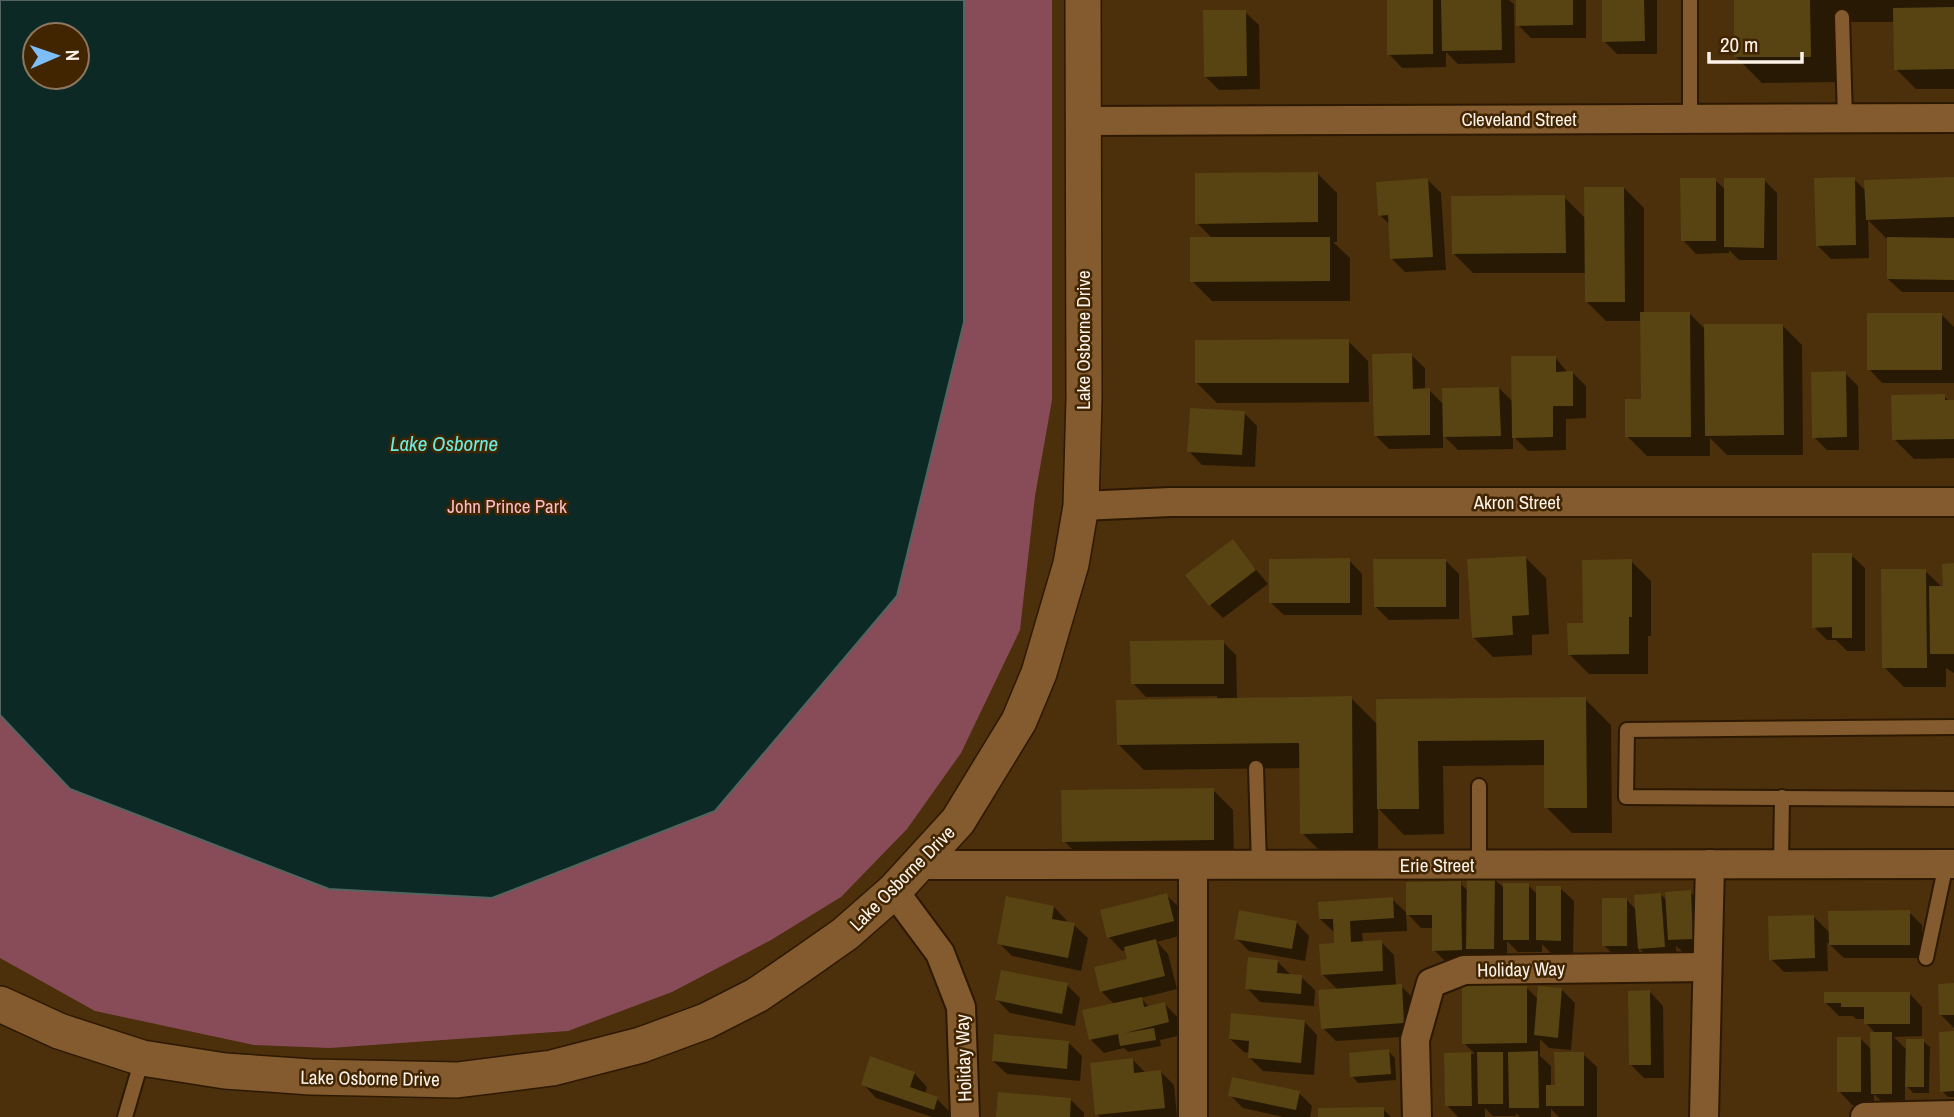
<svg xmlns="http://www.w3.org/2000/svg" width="1954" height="1117" font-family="'Archivo Narrow',sans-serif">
<rect width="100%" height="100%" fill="#4c2f0b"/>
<path fill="#884c59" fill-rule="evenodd" d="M0 0H1052V400L1035 496 1020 630 961 753 907 829 841 897 771 940 672 992 568 1031 330 1048 254 1045 95 1011 0 958ZM35 35H77V77H35Z"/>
<path fill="#0c2926" stroke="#546560" stroke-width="2" fill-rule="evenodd" d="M0 0H964V322L897 596 715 811 492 898 329 889 70 789 0 715ZM35 35H77V77H35Z"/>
<g fill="#0007">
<path d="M1388 0H1509L1514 4 1515 63 1458 64 1446 52V67L1402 68 1389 54Z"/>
<path d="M1517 0H1586V38H1531L1518 25Z"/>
<path d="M1603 0H1657V54H1617L1604 41Z"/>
<path d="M1735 0H1954V89H1916L1896 69 1895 22H1835L1836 82 1762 83 1736 57Z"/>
<path d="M1245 12 1259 25 1260 89 1219 90 1206 77Z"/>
<path d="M1317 173 1337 193V242H1333L1350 258V301H1212L1192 281 1213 239 1197 223Z"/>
<path d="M1854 179 1866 191 1954 179V292H1902L1888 279 1887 239 1868 220 1869 258 1831 259 1817 245Z"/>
<path d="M1428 180 1441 193 1446 270 1405 272 1392 259 1390 225 1380 215Z"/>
<path d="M1715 180 1726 190 1764 180 1777 193V260H1739L1729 250V253L1696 254 1683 240Z"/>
<path d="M1624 188 1644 208V314L1689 313 1706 330 1782 325 1802 345 1803 455H1727L1710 438V456H1647L1627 436 1643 401 1642 321H1606L1586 301V273H1473L1453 253 1564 197 1586 219Z"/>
<path d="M1941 314 1954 327V383H1882L1869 369Z"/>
<path d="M1348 341 1368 361 1369 402 1217 403 1197 383Z"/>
<path d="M1411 355 1425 368V390H1429L1444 405 1499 388 1514 403 1555 357 1568 373H1573L1586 386V418L1566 419V450L1528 451 1513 436V449L1458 450 1443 435V448L1389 449 1376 436Z"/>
<path d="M1845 373 1858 386 1859 450H1827L1814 437Z"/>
<path d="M1944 396 1950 402H1954V458L1914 459 1894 439Z"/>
<path d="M1244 413 1257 426 1255 467 1202 465 1189 451Z"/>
<path d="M1232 541 1268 584 1223 618 1210 605Z"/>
<path d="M1851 555 1865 568V651H1847L1836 640H1827L1814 627Z"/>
<path d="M1526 558 1546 578 1549 634 1532 635V655L1493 657 1473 637Z"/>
<path d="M1349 560 1362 574V615H1284L1270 602Z"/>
<path d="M1446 561 1459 574V619L1389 620 1375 606Z"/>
<path d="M1631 561 1651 581V636H1648V674H1589L1569 654 1585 625Z"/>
<path d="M1954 565V673L1946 668V687H1904L1884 667 1925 571 1942 587Z"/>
<path d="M1223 642 1236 655 1237 700 1351 698 1378 725 1585 699 1611 725 1612 833H1572L1546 807V765L1443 766 1444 834 1404 835 1378 808V859H1328L1302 833 1301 768 1144 770 1118 744 1217 700V696L1146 697 1133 683Z"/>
<path d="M1213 790 1233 810 1234 859 1084 861 1064 841Z"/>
<path d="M1494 879 1505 889 1528 885 1537 894 1560 888 1574 901 1573 953H1551L1542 944V952H1518L1507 941V962H1481L1475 955V963H1447L1434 950 1433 928H1421L1406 912 1407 931 1362 933 1363 943 1381 942 1394 955 1396 986H1401L1414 999 1417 1036 1336 1041 1323 1028 1338 990 1322 974 1336 945 1334 932 1320 919 1392 899 1408 914 1460 883 1468 891Z"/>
<path d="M1690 892 1704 905 1706 951 1683 952 1676 946 1677 960 1653 961 1639 948V959H1617L1604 945 1626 899 1637 911 1661 895 1668 901Z"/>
<path d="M1166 895 1180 908 1186 934 1157 942 1168 954 1177 989 1141 998 1150 1008 1165 1004 1178 1018 1182 1035 1160 1040 1161 1046 1128 1052 1124 1048 1104 1053 1091 1040 1084 1012 1115 1005 1101 991 1129 961 1126 950 1122 951 1109 937Z"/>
<path d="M1054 907 1067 921 1066 923 1074 925 1088 938 1081 971 1012 956 999 943Z"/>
<path d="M1909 912 1922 925 1923 958H1844L1827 942 1828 971 1784 972 1771 959 1814 917 1830 933Z"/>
<path d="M1296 922 1309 936 1305 961 1249 951 1236 938Z"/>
<path d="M1277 961 1291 975 1301 977 1315 990 1314 1006 1260 1002 1247 988Z"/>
<path d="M1067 985 1080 998 1075 1026 1010 1013 997 1000Z"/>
<path d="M1954 985V1028L1940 1014Z"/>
<path d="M1526 987 1539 1000 1562 990 1575 1003 1571 1050 1549 1048 1540 1039V1056L1551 1066V1087H1556L1583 1054 1597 1067V1117H1559L1551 1109V1117H1520L1516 1113V1116H1493L1485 1108V1117H1458L1447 1105 1446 1054H1475L1464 1043Z"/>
<path d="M1650 992 1663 1006 1664 1078H1644L1631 1065Z"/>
<path d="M1909 993 1922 1007V1036L1894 1037 1907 1050 1923 1041 1930 1047 1929 1093H1913L1905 1084V1106H1886L1874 1094V1105H1852L1839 1091 1861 1039 1872 1050 1876 1034 1866 1023V1019H1856L1853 1016H1839L1826 1003Z"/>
<path d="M1304 1021 1317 1035 1314 1075 1263 1071 1249 1057 1250 1053 1244 1052 1230 1039Z"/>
<path d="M1954 1033V1097H1948L1942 1091Z"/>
<path d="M1069 1043 1082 1056 1080 1081 1007 1074 993 1061Z"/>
<path d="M1388 1051 1395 1058 1396 1080 1358 1083 1352 1076Z"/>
<path d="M1133 1060 1146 1073 1161 1072 1174 1085 1177 1117H1100L1097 1114Z"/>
<path d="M914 1073 927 1087 925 1094 937 1099 950 1112 949 1117H932L876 1098 863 1084Z"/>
<path d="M1299 1093 1312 1106 1310 1117H1283L1243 1108 1230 1095Z"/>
<path d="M1071 1100 1084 1113V1117H998Z"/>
<path d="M1383 1109 1391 1117H1319Z"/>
</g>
<g fill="#574412">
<path d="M1387 0H1433V54L1387 55Z"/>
<path d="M1441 0H1501L1502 50 1442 51Z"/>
<path d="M1516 0H1573V25L1516 26Z"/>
<path d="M1602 0H1644L1645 41 1602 42Z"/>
<path d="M1734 0H1810L1811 57H1734Z"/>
<path d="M1954 7V69L1894 70 1893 8Z"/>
<path d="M1203 10H1246L1247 76 1204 77Z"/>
<path d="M1318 172V222L1195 224V173Z"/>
<path d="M1855 177 1856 245 1816 246 1814 178Z"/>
<path d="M1954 177V217L1866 220 1864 180Z"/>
<path d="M1428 178 1433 257 1390 259 1388 215 1378 216 1376 182Z"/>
<path d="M1680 178H1716V241H1681Z"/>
<path d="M1724 178H1765L1764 248 1724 247Z"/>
<path d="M1584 187H1624L1625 302H1585Z"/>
<path d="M1565 195 1566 253 1452 254 1451 196Z"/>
<path d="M1190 237H1330V281L1190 282Z"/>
<path d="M1887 237 1954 238V280L1887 279Z"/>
<path d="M1640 312H1690L1691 437H1625V399H1641Z"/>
<rect x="1867" y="313" width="75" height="57"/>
<path d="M1704 324H1783L1784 435 1705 436Z"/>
<path d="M1349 339V383H1195V340Z"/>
<path d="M1412 353 1413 389 1430 388V435L1374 436 1372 354Z"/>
<path d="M1511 356H1556V372L1573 371V406H1553V437L1512 438Z"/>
<path d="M1846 371 1847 437 1812 438 1811 372Z"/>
<path d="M1499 387 1501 436 1443 437 1442 388Z"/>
<path d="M1945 394V400H1954V439L1892 440 1891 395Z"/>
<path d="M1190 408 1245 411 1242 455 1187 452Z"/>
<path d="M1233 539 1256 570 1209 606 1185 575Z"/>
<path d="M1812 553H1852V638H1832V627L1812 628Z"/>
<path d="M1526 556 1529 615 1512 616 1513 635 1472 638 1467 559Z"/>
<path d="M1350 558V603H1269V559Z"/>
<path d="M1373 559H1446V607H1374Z"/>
<path d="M1632 559V617H1629V654L1568 655 1567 623H1583L1582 560Z"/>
<path d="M1954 563V654H1930L1929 586H1943L1942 564Z"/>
<path d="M1881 569H1926L1927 668H1882Z"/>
<path d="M1224 640V684H1131L1130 641Z"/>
<path d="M1352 696 1353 833 1300 834 1299 743 1117 745 1116 700Z"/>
<path d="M1586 697 1587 808H1544V740L1418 741 1419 809H1377L1376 699Z"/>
<path d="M1214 788V840L1062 842 1061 790Z"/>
<path d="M1467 877H1495L1494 949H1466Z"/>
<path d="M1461 881 1462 950 1432 951V915H1406V882Z"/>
<rect x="1503" y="883" width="26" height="57"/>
<path d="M1536 886H1561V941L1536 940Z"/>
<path d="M1691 890 1693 939 1668 940 1665 892Z"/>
<path d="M1167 893 1174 921 1107 938 1100 910Z"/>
<path d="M1661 893 1665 947 1638 949 1634 895Z"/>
<path d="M1006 896 1054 906 1052 919 1075 923 1068 958 997 944Z"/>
<path d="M1393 897 1394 918 1350 921 1351 942 1382 940 1383 971 1321 975 1319 944 1334 943 1333 919H1319L1318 902Z"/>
<rect x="1602" y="898" width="25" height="48"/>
<path d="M1239 910 1297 921 1292 949 1234 939Z"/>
<path d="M1910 910V945H1829L1828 911Z"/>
<path d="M1814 915 1815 958 1769 960 1768 916Z"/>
<path d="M1156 939 1165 976 1100 992 1094 967 1127 959 1124 947Z"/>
<path d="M1248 957 1278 960 1277 973 1302 975 1301 994 1245 989Z"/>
<path d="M1001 970 1068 983 1062 1014 995 1000Z"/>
<path d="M1954 983V1015H1939L1938 984Z"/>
<path d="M1402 984 1404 1023 1321 1029 1318 990Z"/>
<path d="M1462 984 1527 986V1043L1462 1044Z"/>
<path d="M1538 986 1562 988 1558 1038 1534 1035Z"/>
<path d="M1650 990 1651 1065H1629L1628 991Z"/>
<path d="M1824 992H1910V1024H1864V1007H1841V1003H1824Z"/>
<path d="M1142 997 1144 1007 1165 1002 1169 1022 1125 1033 1154 1028 1156 1040 1120 1046 1118 1034 1089 1040 1082 1010Z"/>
<path d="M1231 1013 1305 1020 1301 1063 1248 1058 1249 1041 1229 1039Z"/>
<path d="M1954 1031V1091L1940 1092 1939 1032Z"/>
<path d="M1870 1032H1892V1094H1871Z"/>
<path d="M994 1034 1069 1041 1067 1069 992 1061Z"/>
<rect x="1837" y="1037" width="24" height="55"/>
<path d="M1906 1039H1924V1087H1905Z"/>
<path d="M1389 1049 1391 1074 1350 1077 1349 1053Z"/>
<path d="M1538 1051 1539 1108H1509L1508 1052Z"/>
<path d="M1471 1052 1472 1106H1445L1444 1053Z"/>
<path d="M1477 1052H1503V1104H1478Z"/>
<path d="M1554 1052H1584V1106H1546V1085H1555Z"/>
<path d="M870 1056 915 1072 910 1087 938 1097 934 1110 861 1085Z"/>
<path d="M1133 1058 1134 1073 1161 1070 1165 1108 1095 1115 1090 1063Z"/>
<path d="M1232 1077 1300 1091 1296 1110 1228 1096Z"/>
<path d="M998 1092 1071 1098 1070 1117H996Z"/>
<path d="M1384 1107V1117H1318V1108Z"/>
</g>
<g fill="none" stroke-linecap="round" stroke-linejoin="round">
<defs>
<g id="service">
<path d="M1842 17 1845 118"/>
<path d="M1690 118V0"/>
<path d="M1954 727 1627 730 1626 797 1954 799"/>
<path d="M1256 768 1259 865"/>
<path d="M1479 864V786"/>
<path d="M1781 864 1782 797"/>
<path d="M1926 958 1946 864"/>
<path d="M125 1117 142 1059"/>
</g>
<g id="minor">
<path d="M1084 121 1954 118"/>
<path d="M1081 506 1170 502H1954"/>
<path d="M920 865 1954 864"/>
<path d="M894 891 940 953 961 1007 965 1117"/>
<path d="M1193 1117V865"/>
<path d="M1417 1117 1415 1040 1431 983 1464 970 1707 967"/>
<path d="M1704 1117 1710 864"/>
<path d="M1865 1117 1954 1115"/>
</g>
<path id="tertiary" d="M0 1004 59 1031 142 1058 225 1071 311 1077 457 1080 552 1068 641 1045 706 1021 757 995 798 967 845 934 894 891 958 821 1019 721 1039 673 1071 564 1081 506 1084 399 1083 0"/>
</defs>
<use href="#service" stroke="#2d1902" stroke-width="18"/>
<use href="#minor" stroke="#2d1902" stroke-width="32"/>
<use href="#tertiary" stroke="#2d1902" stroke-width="38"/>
<use href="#service" stroke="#835b2e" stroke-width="14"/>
<use href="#minor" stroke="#835b2e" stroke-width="28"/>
<use href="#tertiary" stroke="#835b2e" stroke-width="35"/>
</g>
<g text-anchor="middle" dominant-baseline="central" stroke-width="5" stroke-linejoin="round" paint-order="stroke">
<g font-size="19" fill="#fcf2e9" stroke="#412501">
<text x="1519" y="119">Cleveland Street</text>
<text transform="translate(1083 340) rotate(-90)">Lake Osborne Drive</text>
<text x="1517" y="502">Akron Street</text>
<text x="1437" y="865">Erie Street</text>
<text transform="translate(902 878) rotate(-45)">Lake Osborne Drive</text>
<text transform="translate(1521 969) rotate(-1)">Holiday Way</text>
<text transform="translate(963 1058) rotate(-92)">Holiday Way</text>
<text transform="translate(370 1078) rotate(1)">Lake Osborne Drive</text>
</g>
<g font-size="19" fill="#fbbec9" stroke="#412501">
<text x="507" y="506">John Prince Park</text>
</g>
<g font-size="21" font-style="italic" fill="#68ece0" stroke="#412501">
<text x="444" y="443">Lake Osborne</text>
</g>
</g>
<g transform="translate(56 56) rotate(88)"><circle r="33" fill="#412501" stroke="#8c775e" stroke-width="2"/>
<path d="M0-5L12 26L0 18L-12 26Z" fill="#7dbef9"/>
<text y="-10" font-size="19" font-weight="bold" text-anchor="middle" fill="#fcf2e9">N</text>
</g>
<path d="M1709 52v10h93v-10" fill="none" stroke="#fcf2e9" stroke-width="3.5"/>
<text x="1720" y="52" font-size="21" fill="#fcf2e9" stroke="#412501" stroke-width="5" paint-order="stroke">20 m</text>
</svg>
